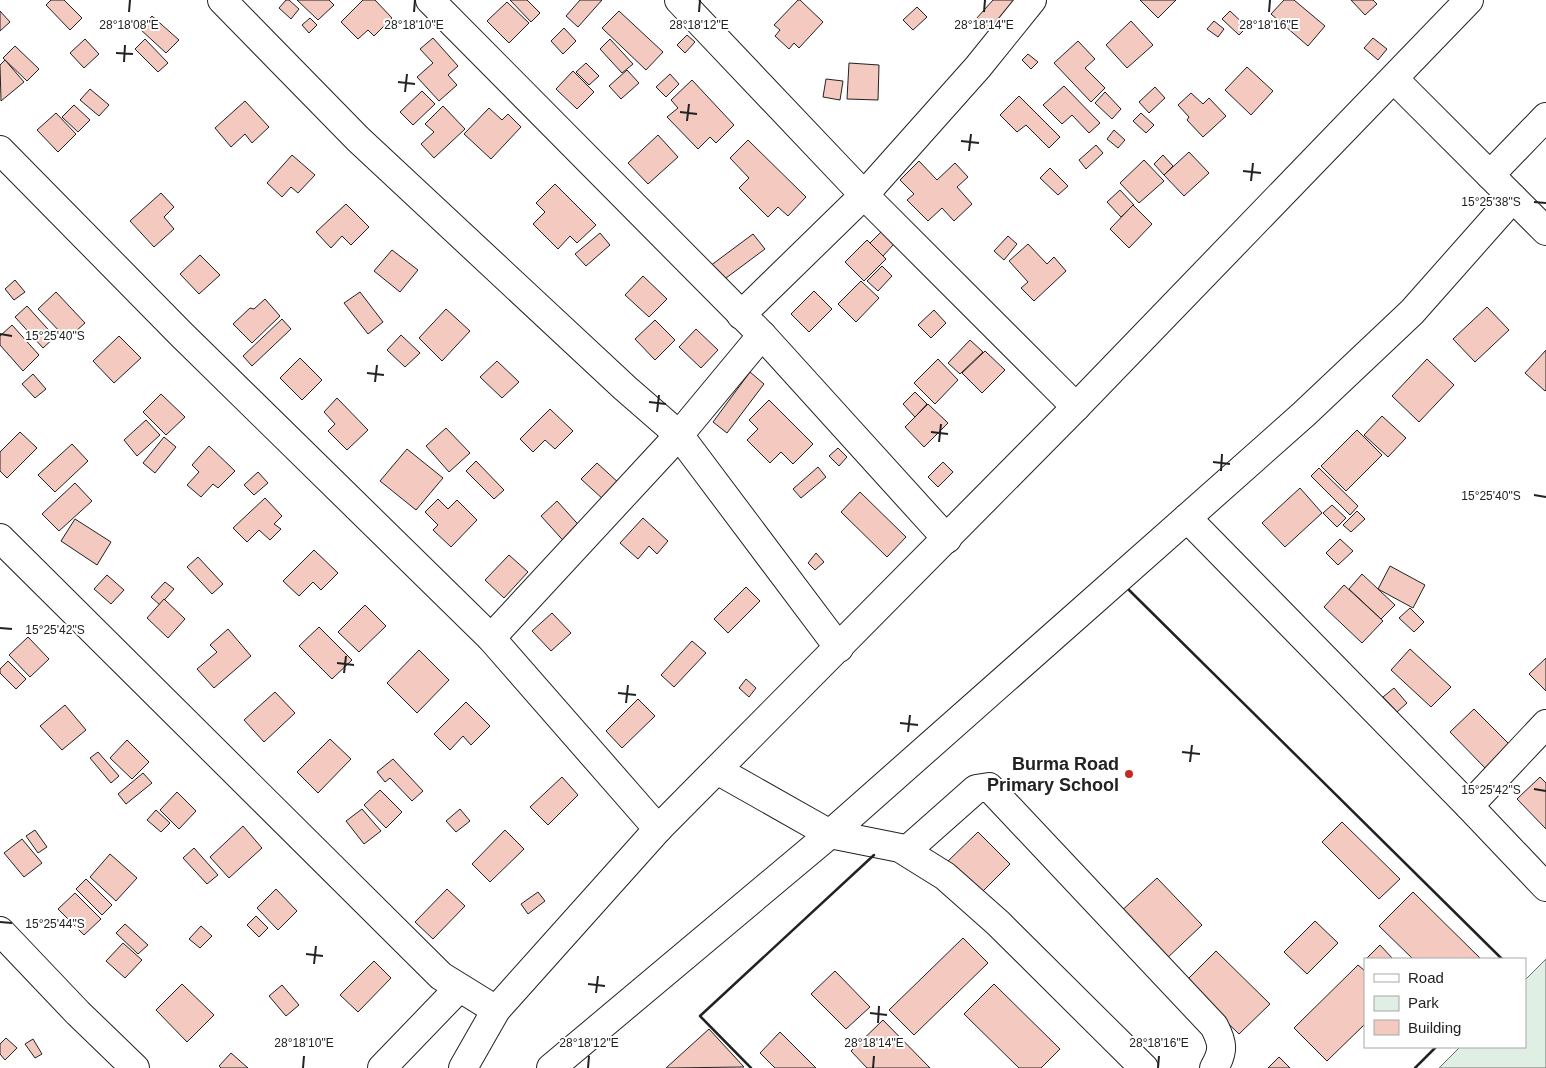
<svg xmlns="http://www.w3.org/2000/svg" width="1546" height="1068" font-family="Arial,sans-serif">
<rect width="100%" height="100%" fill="#fff"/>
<path fill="#e0efe3" stroke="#6f6f6f" d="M1546 959V1068H1439L1460 1047H1525V980Z"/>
<g fill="#f3c9c0" stroke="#222">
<path d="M51 0H64L82 18 70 30 46 5Z"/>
<path d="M286 0H289L299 9 291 19 279 8Z"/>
<path d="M297 0H329L334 5 318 20Z"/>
<path d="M363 0H375L392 18 374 36 368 30 358 39 341 22Z"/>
<path d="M510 0H527L540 13 531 22Z"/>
<path d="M580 0H602L578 27 566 16Z"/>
<path d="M798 0H800L823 22 799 48 794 43 789 49 775 36 780 30 774 25Z"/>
<path d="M993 0H1016L989 31 976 19Z"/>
<path d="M1140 0H1176L1158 18Z"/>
<path d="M1284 0H1294L1325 26 1308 46 1271 14Z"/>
<path d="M1351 0H1373L1377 4 1365 15Z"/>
<path d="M507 2 529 23 509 43 487 21Z"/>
<path d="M917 7 927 17 913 30 903 20Z"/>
<path d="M0 11 10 22 0 31Z"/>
<path d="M619 11 663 52 646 70 602 28Z"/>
<path d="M1230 11 1247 27 1239 35 1222 19Z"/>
<path d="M152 16 179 40 166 53 140 29Z"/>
<path d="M310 18 317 25 309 33 302 25Z"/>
<path d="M1131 21 1153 45 1127 68 1106 45Z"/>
<path d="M1214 21 1224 29 1218 37 1207 29Z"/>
<path d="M564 28 576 41 563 54 551 41Z"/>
<path d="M687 35 695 42 685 53 677 45Z"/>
<path d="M433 38 458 66 448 75 457 85 439 101 417 77 433 63 420 49Z"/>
<path d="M1373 38 1387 49 1378 60 1364 48Z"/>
<path d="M85 39 99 54 84 68 70 53Z"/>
<path d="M145 39 168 63 158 72 135 49Z"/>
<path d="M610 39 633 64 622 73 600 49Z"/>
<path d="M1078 41 1095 59 1085 68 1105 88 1091 102 1054 63Z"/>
<path d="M15 46 39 69 27 81 3 58Z"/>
<path d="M1028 54 1038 62 1031 69 1022 60Z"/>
<path d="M5 60 24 82 1 101 0 65Z"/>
<path d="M586 63 599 76 589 85 576 72Z"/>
<path d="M849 63 879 65 878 100 847 99Z"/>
<path d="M1247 67 1273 91 1251 115 1225 90Z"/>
<path d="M627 70 639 83 621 99 609 86Z"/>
<path d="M573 71 594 92 577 109 556 89Z"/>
<path d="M670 74 679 84 666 97 656 87Z"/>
<path d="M826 79 843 81 840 100 823 97Z"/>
<path d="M692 80 734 125 716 143 710 137 698 149 667 117 678 108 671 100Z"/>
<path d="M1064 86 1100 123 1089 133 1072 115 1062 124 1043 105Z"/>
<path d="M1155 87 1165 98 1149 113 1139 102Z"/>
<path d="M90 89 109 105 99 116 80 100Z"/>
<path d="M422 91 435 104 413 125 400 112Z"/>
<path d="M1105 92 1121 109 1112 119 1095 103Z"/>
<path d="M1191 93 1203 104 1209 98 1226 116 1203 137 1187 120 1189 117 1178 105Z"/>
<path d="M1019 96 1060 137 1049 148 1026 125 1017 132 1000 115Z"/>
<path d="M245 101 269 127 252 143 245 134 231 147 215 128Z"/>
<path d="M74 105 90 120 78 132 62 117Z"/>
<path d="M443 106 465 129 434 158 421 144 434 132 425 124Z"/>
<path d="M489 108 502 120 508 114 521 127 491 159 464 134Z"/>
<path d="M56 113 76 134 58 152 37 130Z"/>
<path d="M1141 113 1154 125 1146 133 1133 121Z"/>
<path d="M1114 130 1125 140 1118 148 1107 139Z"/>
<path d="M658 135 678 157 648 184 628 163Z"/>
<path d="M748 140 806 197 788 216 778 207 768 217 739 188 749 178 730 158Z"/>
<path d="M1096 145 1103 153 1086 169 1079 160Z"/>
<path d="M1189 152 1209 173 1184 196 1164 175Z"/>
<path d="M292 155 315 175 298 193 291 187 282 197 267 183Z"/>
<path d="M1163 155 1173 166 1164 175 1154 164Z"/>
<path d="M1144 160 1164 181 1139 203 1120 183Z"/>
<path d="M919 161 937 180 955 163 968 177 957 187 972 204 954 221 942 208 928 221 907 200 914 194 900 180Z"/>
<path d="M1050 168 1068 186 1058 195 1040 178Z"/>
<path d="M555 184 596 225 577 243 570 236 558 249 533 224 545 212 536 203Z"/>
<path d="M1120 190 1134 205 1121 217 1107 202Z"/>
<path d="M161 193 174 207 164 217 174 229 154 247 130 221Z"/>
<path d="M346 204 369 227 351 245 342 236 331 248 316 232Z"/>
<path d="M1133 205 1152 224 1129 248 1110 229Z"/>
<path d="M881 232 894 244 883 256 870 243Z"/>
<path d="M600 233 610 245 586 266 575 254Z"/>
<path d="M753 234 765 249 722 281 710 266Z"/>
<path d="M1008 236 1017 244 1004 260 994 251Z"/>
<path d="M867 240 886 259 864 281 845 262Z"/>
<path d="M1028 244 1047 264 1054 257 1066 271 1034 301 1021 288 1028 282 1009 261Z"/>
<path d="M392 250 418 270 400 292 374 271Z"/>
<path d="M200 255 220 275 199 294 180 274Z"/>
<path d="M882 266 892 276 878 291 867 281Z"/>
<path d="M643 276 667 299 649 317 625 295Z"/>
<path d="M15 280 25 292 14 300 5 289Z"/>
<path d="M861 281 879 298 856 322 838 304Z"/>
<path d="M814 291 832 309 809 332 791 314Z"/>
<path d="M56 292 85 323 67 339 38 309Z"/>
<path d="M360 292 383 322 368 334 344 303Z"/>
<path d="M265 299 280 316 252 343 233 324 250 308 254 309Z"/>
<path d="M27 306 55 337 43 348 15 317Z"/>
<path d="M1487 307 1509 330 1475 362 1453 339Z"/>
<path d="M446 309 470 331 442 361 419 338Z"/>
<path d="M934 310 946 323 931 338 918 325Z"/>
<path d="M282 319 291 329 252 366 243 356Z"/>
<path d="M655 320 675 340 655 360 635 339Z"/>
<path d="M12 325 39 355 23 371 0 345V336Z"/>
<path d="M696 329 718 350 701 368 679 347Z"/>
<path d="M401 335 420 353 405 367 387 350Z"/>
<path d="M119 336 141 358 114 383 93 361Z"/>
<path d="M970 340 983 352 960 374 948 363Z"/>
<path d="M1546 350V390L1545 391 1525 373Z"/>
<path d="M985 351 1005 370 982 393 962 373Z"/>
<path d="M300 358 322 380 302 400 280 378Z"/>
<path d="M938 359 958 380 935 404 914 383Z"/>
<path d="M1427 359 1454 385 1419 422 1392 396Z"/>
<path d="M497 361 519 382 502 398 480 377Z"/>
<path d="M750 372 764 384 727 433 713 422Z"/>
<path d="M33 374 46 389 35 398 22 384Z"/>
<path d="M915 392 927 404 915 417 903 404Z"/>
<path d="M161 394 185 417 166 435 143 412Z"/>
<path d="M337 398 368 430 347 450 328 431 335 424 324 412Z"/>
<path d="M769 400 813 444 793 464 781 452 770 463 747 440 758 429 749 420Z"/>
<path d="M928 404 948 423 924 447 905 427Z"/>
<path d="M550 409 573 431 555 449 545 440 533 452 520 439Z"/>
<path d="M1382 416 1406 438 1388 457 1364 435Z"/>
<path d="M146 420 160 435 137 456 124 440Z"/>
<path d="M446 428 470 453 449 472 426 446Z"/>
<path d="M1357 430 1382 455 1346 491 1321 466Z"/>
<path d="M20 432 37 448 7 478 0 471V452Z"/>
<path d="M164 437 176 447 155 473 143 463Z"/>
<path d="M72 444 88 461 55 492 38 475Z"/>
<path d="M209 446 235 471 218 488 213 484 201 497 187 485 199 472 192 465Z"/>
<path d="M838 448 847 457 839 466 829 456Z"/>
<path d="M407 449 443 478 416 510 380 481Z"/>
<path d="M476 461 504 490 494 499 466 471Z"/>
<path d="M943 462 953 472 938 487 928 477Z"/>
<path d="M597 463 620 484 604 500 581 479Z"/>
<path d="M818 467 826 477 801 498 793 489Z"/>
<path d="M1319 468 1358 506 1350 515 1311 476Z"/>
<path d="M258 472 268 483 254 495 244 485Z"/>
<path d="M75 483 92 501 59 531 42 514Z"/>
<path d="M1300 488 1322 513 1285 547 1262 523Z"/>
<path d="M860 492 906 537 887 557 841 512Z"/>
<path d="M265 498 282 516 274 524 281 529 270 540 259 530 247 542 233 528Z"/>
<path d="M438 499 448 509 457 500 477 520 451 547 433 530 438 525 425 512Z"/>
<path d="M557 501 585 532 569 547 541 516Z"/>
<path d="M1332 505 1346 518 1337 527 1323 513Z"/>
<path d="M1357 511 1365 519 1351 532 1343 525Z"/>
<path d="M643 518 668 541 657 554 649 546 638 559 620 543Z"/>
<path d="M75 519 111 542 97 565 61 541Z"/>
<path d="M1340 539 1353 551 1338 565 1326 553Z"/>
<path d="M314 550 338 573 321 590 313 582 299 596 283 581Z"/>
<path d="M816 553 824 562 815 570 808 563Z"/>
<path d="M509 555 528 572 504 598 485 580Z"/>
<path d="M198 557 223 584 212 594 187 567Z"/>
<path d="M1390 566 1425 585 1413 608 1378 589Z"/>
<path d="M1362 574 1395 605 1381 619 1349 589Z"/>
<path d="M107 575 124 590 111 604 94 589Z"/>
<path d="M165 582 174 589 160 605 151 597Z"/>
<path d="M1344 585 1383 621 1362 643 1324 607Z"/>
<path d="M746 587 760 601 728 633 714 619Z"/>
<path d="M164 599 185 619 168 638 147 618Z"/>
<path d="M365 605 386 626 359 652 338 632Z"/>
<path d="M1410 608 1424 622 1414 632 1399 618Z"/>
<path d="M552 613 571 633 551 651 532 631Z"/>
<path d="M319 627 352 660 332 679 299 646Z"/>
<path d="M228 629 251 656 214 688 197 669 217 652 210 645Z"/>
<path d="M28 637 49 659 30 677 9 655Z"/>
<path d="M692 641 706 653 674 687 661 675Z"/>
<path d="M1410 649 1451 687 1431 707 1391 670Z"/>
<path d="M419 650 449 680 417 713 387 683Z"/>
<path d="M1546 658V691L1529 674Z"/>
<path d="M8 661 26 679 16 689 0 673V669Z"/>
<path d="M746 679 756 688 749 697 739 688Z"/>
<path d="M1394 688 1407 703 1397 712 1383 697Z"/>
<path d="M275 692 295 713 264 742 244 720Z"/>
<path d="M638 699 655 716 622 748 606 731Z"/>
<path d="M466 702 490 726 471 745 463 736 450 750 434 734Z"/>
<path d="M65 705 86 730 62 750 40 726Z"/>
<path d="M1474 709 1510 745 1486 769 1450 732Z"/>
<path d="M330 739 351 759 318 793 297 772Z"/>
<path d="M127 740 149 762 132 779 110 758Z"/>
<path d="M98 752 119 776 111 783 90 758Z"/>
<path d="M393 759 423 791 412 801 390 778 385 782 377 772Z"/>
<path d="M143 773 152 783 126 804 118 794Z"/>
<path d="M562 777 578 795 548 825 530 807Z"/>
<path d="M1540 777 1546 783V829L1517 799Z"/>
<path d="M380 790 402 812 386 828 364 805Z"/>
<path d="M177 792 196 811 179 829 160 810Z"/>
<path d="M362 809 381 831 364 844 346 821Z"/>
<path d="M460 809 470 821 456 832 446 821Z"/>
<path d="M156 810 170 823 161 832 147 820Z"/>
<path d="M1342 822 1400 879 1379 899 1322 842Z"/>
<path d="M243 826 262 848 229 878 210 857Z"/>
<path d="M35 830 47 847 38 853 26 836Z"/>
<path d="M505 830 524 849 490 882 472 864Z"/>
<path d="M978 832 1010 864 979 895 946 863Z"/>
<path d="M22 839 42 863 24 877 4 853Z"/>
<path d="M194 848 218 875 207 884 183 858Z"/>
<path d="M110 854 137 878 116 901 90 877Z"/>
<path d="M1157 878 1202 925 1163 962 1117 915Z"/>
<path d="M86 879 112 905 102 915 76 889Z"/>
<path d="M276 889 297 911 278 930 257 908Z"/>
<path d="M447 889 465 906 433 939 415 922Z"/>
<path d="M538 892 545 901 528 914 521 904Z"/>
<path d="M1413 892 1481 959H1413L1379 926Z"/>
<path d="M75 893 101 919 84 935 58 909Z"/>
<path d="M256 916 268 928 259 937 247 925Z"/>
<path d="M1315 921 1338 943 1307 974 1284 952Z"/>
<path d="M125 924 148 945 138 954 116 933Z"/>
<path d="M201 926 212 936 200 948 189 939Z"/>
<path d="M963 938 988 963 914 1035 889 1010Z"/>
<path d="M123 943 142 960 125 978 106 961Z"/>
<path d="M1380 945 1393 959H1366Z"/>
<path d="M1216 951 1270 1004 1239 1034 1185 982Z"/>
<path d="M374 961 391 978 358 1012 340 995Z"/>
<path d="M1358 965 1365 971V1024L1327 1061 1294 1028Z"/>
<path d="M835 971 870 1007 846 1029 811 994Z"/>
<path d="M182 984 214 1015 187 1042 156 1010Z"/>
<path d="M994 984 1060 1049 1041 1068H1019L964 1014Z"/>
<path d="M282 985 299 1005 286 1016 269 996Z"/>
<path d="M883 1020 930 1068H867L851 1051Z"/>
<path d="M709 1029 744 1067 666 1068Z"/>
<path d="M780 1032 816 1068H775L760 1053Z"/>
<path d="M6 1038 17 1048 5 1060 0 1054V1044Z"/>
<path d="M33 1039 42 1054 35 1058 25 1044Z"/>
<path d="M231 1053 248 1068H221L219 1066Z"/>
<path d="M1279 1057 1290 1068H1268Z"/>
</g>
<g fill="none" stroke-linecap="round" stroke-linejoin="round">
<defs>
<g id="minor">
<path d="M222 0 358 139 625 388 679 435 839 648"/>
<path d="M430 0 762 335 947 539"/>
<path d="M679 0 864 195 1076 407"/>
<path d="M1394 79 1546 231"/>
<path d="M0 150 181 334 491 638 658 829"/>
<path d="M1490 175 1546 117"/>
<path d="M741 315 864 195 978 67 1032 0"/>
<path d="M1187 518 1304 414 1412 312 1513 198"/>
<path d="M0 538 441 976 496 1010"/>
<path d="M491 638 679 435 762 335"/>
<path d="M717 770 830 834 900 848 945 876 998 923 1144 1068"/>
<path d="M1469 806 1546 724"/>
<path d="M906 851 976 789 989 787 1214 1026C1223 1043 1224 1051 1214 1068"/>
<path d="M0 931 78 1013 135 1068"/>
<path d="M382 1068 459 988"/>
<path d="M463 1068 496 1010 658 829 1076 407 1469 0"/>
<path d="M551 1068 830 834 1187 518 1469 806 1546 887"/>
</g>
</defs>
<use href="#minor" stroke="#222" stroke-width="30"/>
<use href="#minor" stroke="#fff" stroke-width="28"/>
<g stroke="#222" stroke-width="2.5">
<path d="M1129 590 1502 959"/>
<path d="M751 1068 700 1016 874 855"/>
<path d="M1415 1068 1436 1047"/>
</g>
</g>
<path fill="none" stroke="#222" stroke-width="2" d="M129 12 130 0M414 12 415 0M699 12 700 0M984 12 985 0M1269 12 1270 0M116 53 133 54M124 62 125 45M398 82 415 84M405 92 407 74M680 112 697 114M687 121 689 104M961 141 979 143M969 151 971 134M1243 171 1261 173M1251 181 1253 163M1534 202 1546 203M0 334 12 336M367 373 384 375M375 382 377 365M649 402 666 404M657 412 659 395M931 432 948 434M939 442 941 424M1213 462 1230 464M1221 471 1222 454M1534 495 1546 497M0 628 12 629M337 663 354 665M344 673 346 656M618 693 636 695M626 703 628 685M900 723 918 725M908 732 910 715M1182 752 1200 754M1190 762 1192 745M1534 789 1546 791M0 922 12 923M306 954 323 956M314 964 316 946M588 984 605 986M596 993 598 976M870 1013 887 1015M878 1023 879 1006M303 1068 304 1056M588 1068 589 1056M873 1068 874 1056M1158 1068 1159 1056"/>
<circle fill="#c62828" stroke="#fff" stroke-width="2" cx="1129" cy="774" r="5"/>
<g text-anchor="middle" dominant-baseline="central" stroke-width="4" stroke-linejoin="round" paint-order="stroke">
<g font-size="18" font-weight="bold" fill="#222" stroke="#fff" text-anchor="end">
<text x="1119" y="764">Burma Road<tspan x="1119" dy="21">Primary School</tspan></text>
</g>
</g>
<g font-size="12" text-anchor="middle" fill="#222" stroke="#fff" stroke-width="4" stroke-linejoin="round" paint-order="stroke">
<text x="129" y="29">28°18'08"E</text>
<text x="414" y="29">28°18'10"E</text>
<text x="699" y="29">28°18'12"E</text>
<text x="984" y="29">28°18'14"E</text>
<text x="1269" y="29">28°18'16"E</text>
<text x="1491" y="206">15°25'38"S</text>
<text x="55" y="340">15°25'40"S</text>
<text x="1491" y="500">15°25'40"S</text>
<text x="55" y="634">15°25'42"S</text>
<text x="1491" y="794">15°25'42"S</text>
<text x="55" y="928">15°25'44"S</text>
<text x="304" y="1047">28°18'10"E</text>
<text x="589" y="1047">28°18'12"E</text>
<text x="874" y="1047">28°18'14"E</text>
<text x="1159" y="1047">28°18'16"E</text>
</g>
<rect x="1364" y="958" width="162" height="90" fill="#ffffff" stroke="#a7a7a7"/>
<rect x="1374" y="974" width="25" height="8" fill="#ffffff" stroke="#a7a7a7"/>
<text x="1408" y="983" font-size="15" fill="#222222">Road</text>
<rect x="1374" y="996" width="25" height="15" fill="#e0efe3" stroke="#a7a7a7"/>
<text x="1408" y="1008" font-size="15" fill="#222222">Park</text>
<rect x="1374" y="1020" width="25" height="15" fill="#f3c9c0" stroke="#a7a7a7"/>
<text x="1408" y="1033" font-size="15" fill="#222222">Building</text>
</svg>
